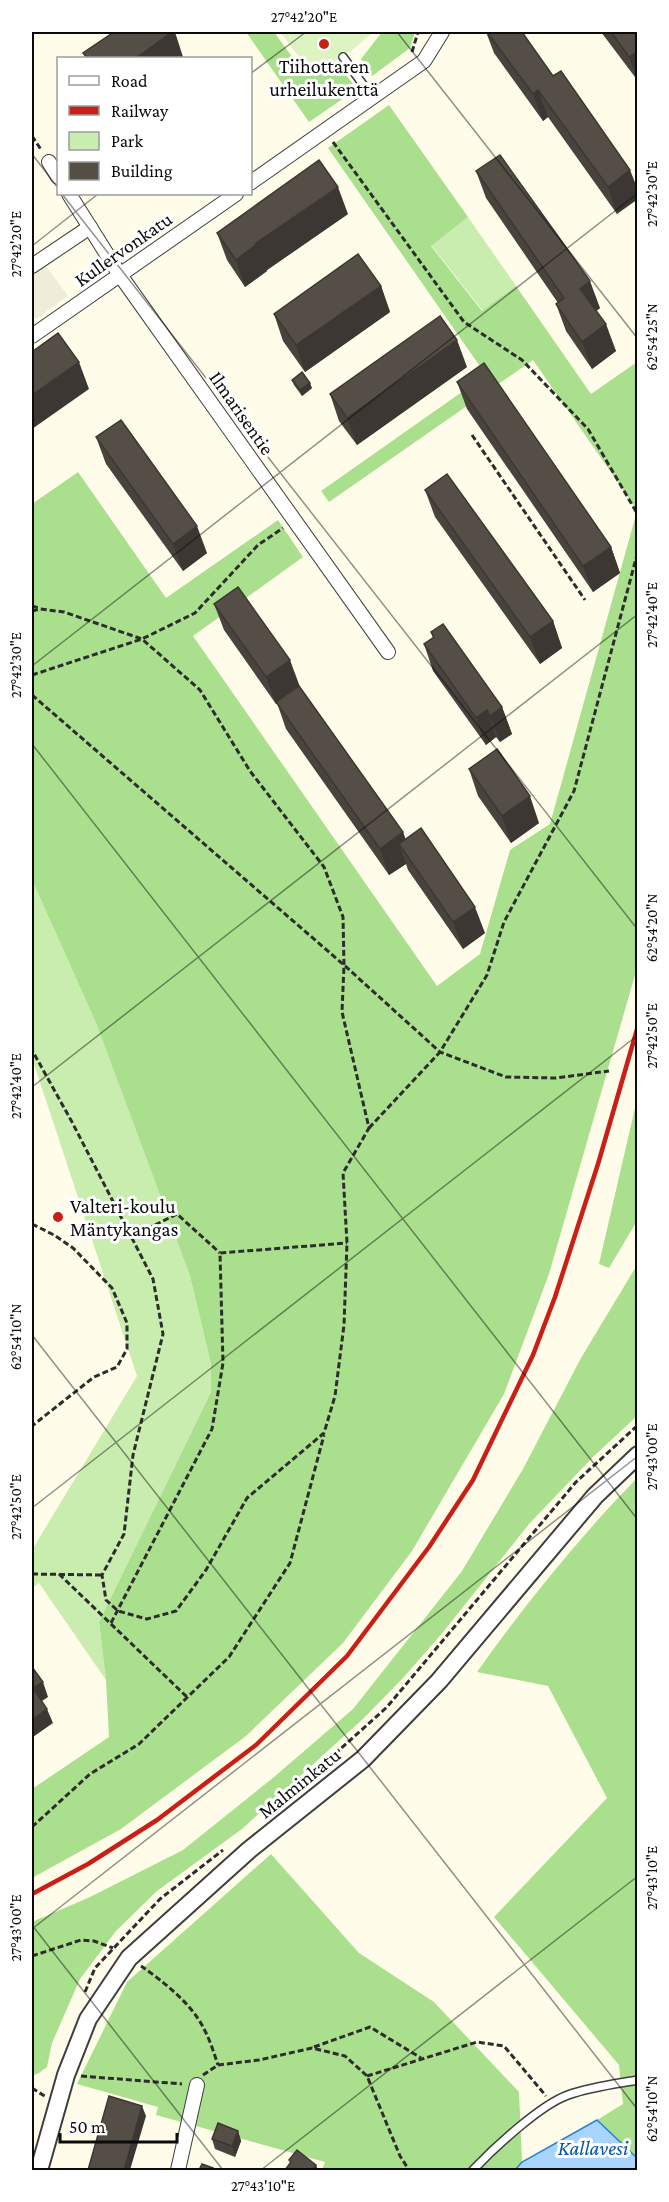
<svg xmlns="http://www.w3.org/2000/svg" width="669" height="2202" font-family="'Crimson Pro',serif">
<rect width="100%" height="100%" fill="#fffdea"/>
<g fill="#c9edaf">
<path d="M468 217 516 286 483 311 431 245Z"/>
<path d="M32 880 96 1023 190 1276 211 1364V1392L99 1622 106 1680 39 1583 32 1588V1550L137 1376 32 1058Z"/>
</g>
<g fill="#aae08d">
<path d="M246 32H274L298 65 318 75 339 66 357 89 309 122Z"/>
<path d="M382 32H415L410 48 372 76 361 59Z"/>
<path d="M389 105 468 217 431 246 482 311 516 286 591 394 637 362V510L533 360 329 502 321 491 486 375 328 148Z"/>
<path d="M78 472 166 598 278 520 303 557 193 636 437 986 480 954 510 850 550 824 637 511V968L549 1274 504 1394 412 1551 343 1643 246 1736 121 1829 32 1878V1789L109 1737 106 1680 99 1622 211 1392V1364L190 1276 96 1023 32 880V504Z"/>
<path d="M637 1099V1221L609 1268 599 1264Z"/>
<path d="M637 1265V1416L594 1456 529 1524 444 1631 404 1677 364 1718 242 1829 157 1891 116 1931 80 1979 52 2043 47 2067 39 2073 32 2076V1922L90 1897 183 1850 274 1777 353 1709 462 1571 523 1469 581 1358Z"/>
<path d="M637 1478 638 1480 637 2158 597 2120 623 2104 619 2065 494 1917 607 1798 548 1686 477 1672C526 1603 578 1539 637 1478Z"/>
<path d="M271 1854 359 1953 434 2002 519 2092 522 2162 515 2170H322L325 2162 156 2115 158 2107 77 2084 127 1982Z"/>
</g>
<path fill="#ddf4c2" d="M280 32H373C354 48 326 79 301 58 293 51 287 40 280 32Z"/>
<path fill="#efecd9" d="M46 266 68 296 36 319 32 313V272Z"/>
<path fill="#a8d4fd" stroke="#2781db" stroke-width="1.5" d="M597 2120 637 2158V2170H515L522 2162Z"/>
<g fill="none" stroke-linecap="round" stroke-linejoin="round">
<defs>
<g id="service">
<path d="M343 57 372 97"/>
<path d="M473 2170C494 2148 540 2105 568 2095 590 2087 615 2084 638 2080"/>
</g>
<g id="minor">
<path d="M49 162 58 177"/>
<path d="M250 183 424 61 442 32"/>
<path d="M69 194 120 275 388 652"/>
<path d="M32 266 90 227"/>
<path d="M32 336 236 194"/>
<path d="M178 2170 197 2085"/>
</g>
<path id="tertiary" d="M39 2170 66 2075 88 2019 129 1958 249 1850 363 1759 439 1681 595 1496 638 1455"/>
</defs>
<use href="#service" stroke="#3e3e3e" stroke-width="10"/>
<use href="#minor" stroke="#3e3e3e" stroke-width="16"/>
<use href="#tertiary" stroke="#3e3e3e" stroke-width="20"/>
<g stroke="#2d2d2d" stroke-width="3" stroke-dasharray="6 3" stroke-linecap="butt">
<path d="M412 52 418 32"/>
<path d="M32 136 42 151"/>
<path d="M333 142 464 322 522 360 588 429 638 515"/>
<path d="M472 435 585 600"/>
<path d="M32 606 39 608"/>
<path d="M32 611 40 609 64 612 142 639 200 690 250 771 324 867 343 917 344 965 342 1012 369 1128 343 1173 347 1243 344 1325 335 1396 324 1433 247 1498 206 1570 176 1611 147 1619 118 1611 106 1600 102 1575 124 1534 133 1455 163 1334 153 1279 72 1122 32 1050"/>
<path d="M32 675 142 639 195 613 258 545 283 528"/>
<path d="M32 695 344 965 440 1052 506 1077 556 1078 609 1071"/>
<path d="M369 1128 440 1052 487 975 504 922 574 791 638 551"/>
<path d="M32 1224 54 1235 73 1248 112 1288 127 1323V1349L117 1367 94 1377 32 1426"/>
<path d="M131 1237 177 1214 220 1253"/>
<path d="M32 1574 102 1575"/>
<path d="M59 1574 188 1698"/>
<path d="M111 1623 212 1429 223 1363 220 1253 347 1243"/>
<path d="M288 1796 387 1707 576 1482 638 1425"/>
<path d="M32 1827 90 1774 139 1744 229 1657 290 1563 324 1435"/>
<path d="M32 1956 81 1940 94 1941 113 1948"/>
<path d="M141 1966C164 1982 192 2004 204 2029 210 2040 214 2053 218 2065"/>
<path d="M85 1992 95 1968 160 1899 223 1850"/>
<path d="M314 2047 370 2027 421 2058"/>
<path d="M203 2075 218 2065 259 2060 312 2048 345 2056 367 2076 400 2156 409 2170"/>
<path d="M81 2076 182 2084"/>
<path d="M367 2076 477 2042 504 2046 546 2096"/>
<path d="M32 2088 46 2097"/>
</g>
<use href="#service" stroke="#fff" stroke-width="7"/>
<use href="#minor" stroke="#fff" stroke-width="14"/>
<use href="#tertiary" stroke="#fff" stroke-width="16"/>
<path stroke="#c91f16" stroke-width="4.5" d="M32 1894 88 1864 157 1820 256 1745 347 1656 429 1547 473 1480 533 1355 555 1297 598 1164 638 1026"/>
</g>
<g fill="#49433d">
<path d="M486 32H522L553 76 630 170 617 214 548 117 543 121 494 53Z"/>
<path d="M601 32H638V81Z"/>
<path d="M476 171 600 308 596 311 616 351 592 369 566 331 556 304 558 303 486 198Z"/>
<path d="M348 214 267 270V271L245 287 227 260 217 233Z"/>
<path d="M381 286 390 312 305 372 283 341 274 314Z"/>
<path d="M467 367 357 445 339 421 330 394Z"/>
<path d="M292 380 312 388 302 396 294 385Z"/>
<path d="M457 382 611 547 620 573 593 592 467 409Z"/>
<path d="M96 437 207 553 183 571 106 464Z"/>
<path d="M425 490 553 621 562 648 540 664 435 517Z"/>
<path d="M214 604 300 687 403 832 405 839 485 933 463 949 408 870 406 864 389 875 286 729 277 703 276 704 224 630Z"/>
<path d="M431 632 502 707 512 734 500 742 496 737 486 745 433 671 424 644 433 638Z"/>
<path d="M469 769 539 823 511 843 478 796Z"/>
<path d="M238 2131 241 2141 235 2157 215 2149 212 2139Z"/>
</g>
<g fill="#3c3732">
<path d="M168 32H175L183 57 182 58H136Z"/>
<path d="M638 51V80L629 57Z"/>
<path d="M538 90 548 117 543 121 533 94Z"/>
<path d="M630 170 638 190V199L617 214 608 187Z"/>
<path d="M338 187 348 214 267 270V271L245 287 236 260 256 243Z"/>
<path d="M590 281 600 308 590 316 580 289Z"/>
<path d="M381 286 390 312 305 372 296 345Z"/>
<path d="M606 324 616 351 592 369 582 342Z"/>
<path d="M457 340 467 367 357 445 347 418Z"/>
<path d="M79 362 89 389 32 429V395Z"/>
<path d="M310 383 312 388 302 396 300 390Z"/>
<path d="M197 526 207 553 183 571 173 544Z"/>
<path d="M611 547 620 573 593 592 583 566Z"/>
<path d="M553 621 562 648 540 664 530 637Z"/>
<path d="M290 660 300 687 276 704 266 677Z"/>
<path d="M502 707 512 734 500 742 490 716Z"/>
<path d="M487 710 496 737 486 745 476 718Z"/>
<path d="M530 796 539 823 511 843 502 816Z"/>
<path d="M403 832 413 859 399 844 406 864 389 875 380 849Z"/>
<path d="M475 907 485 933 463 949 453 922Z"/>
<path d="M43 1682 48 1697 39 1703 33 1688Z"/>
<path d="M47 1709 53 1723 33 1737 32 1733V1720Z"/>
<path d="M142 2106 146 2116 130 2170H124Z"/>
<path d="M238 2131 241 2141 235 2157 232 2146Z"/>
<path d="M316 2165 318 2170H312Z"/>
</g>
<g fill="#554e47" stroke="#3c3732" stroke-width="1.5">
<path d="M114 32H172L136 58H87L83 53Z"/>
<path d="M487 32H522L553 76 561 71 630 170 608 187 538 90 533 94Z"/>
<path d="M611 32H638V51L629 57Z"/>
<path d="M500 155 590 281 580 289 606 324 582 342 556 304 564 298 476 171Z"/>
<path d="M319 160 338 187 256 243 257 244 236 260 217 233Z"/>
<path d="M358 254 381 286 296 345 274 314Z"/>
<path d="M440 316 457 340 347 418 330 394Z"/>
<path d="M58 333 79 362 32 395V352Z"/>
<path d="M484 363 611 547 583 566 457 382Z"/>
<path d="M302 372 310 383 300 390 292 380Z"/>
<path d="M121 420 197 526 173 544 96 437Z"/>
<path d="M447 474 553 621 530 637 425 490Z"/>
<path d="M238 587 290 660 266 677 214 604Z"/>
<path d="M443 624 502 707 490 716 487 710 476 718 424 644 434 637 431 632Z"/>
<path d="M299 686 403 832 380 849 276 702Z"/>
<path d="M497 749 530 796 502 816 469 769Z"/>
<path d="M421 828 475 907 453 922 399 844Z"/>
<path d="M32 1667 43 1682 33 1688 47 1709 32 1720Z"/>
<path d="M109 2096 142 2106 124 2170H88Z"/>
<path d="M218 2123 238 2131 232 2146 212 2139Z"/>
<path d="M297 2150 316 2165 312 2170H285L291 2162 289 2160Z"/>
<path d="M202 2164 213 2168 212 2170H199Z"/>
</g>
<path fill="none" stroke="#0b0b0b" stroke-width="1.5" stroke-opacity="0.45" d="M397 32 638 339M250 74 306 32M32 154 58 188M62 194 638 930M32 246 98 194M32 666 638 193M32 744 638 1520M32 1087 638 614M32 1335 638 2110M32 1508 638 1035M32 1925 223 2170M32 1929 638 1456M261 2170 638 1876"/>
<g fill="#c91f16" stroke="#fff" stroke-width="2">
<circle cx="324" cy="44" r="6"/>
<circle cx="58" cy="1217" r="6"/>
</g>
<g text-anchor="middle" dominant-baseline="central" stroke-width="6" stroke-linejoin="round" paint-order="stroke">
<g font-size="20" fill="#0b0b0b" stroke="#fff">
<text x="324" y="66">Tiihottaren<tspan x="324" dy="23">urheilukenttä</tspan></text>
<text x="70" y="1206" text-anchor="start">Valteri-koulu<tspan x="70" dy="23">Mäntykangas</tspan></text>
</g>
<g font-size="20" fill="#0b0b0b" stroke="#fff">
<text transform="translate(123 249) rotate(-35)">Kullervonkatu</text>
<text transform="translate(242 413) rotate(55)">Ilmarisentie</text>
<text transform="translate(299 1783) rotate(-39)">Malminkatu</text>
</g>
<g font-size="21" font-style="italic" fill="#0953a9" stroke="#fff">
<text x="593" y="2148">Kallavesi</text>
</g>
</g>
<rect width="669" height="2202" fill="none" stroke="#ffffff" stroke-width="66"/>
<rect x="57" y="57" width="195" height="138" fill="#ffffff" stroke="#9d9d9d" stroke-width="1.5"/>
<rect x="69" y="76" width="30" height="9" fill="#ffffff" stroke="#9d9d9d" stroke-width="1.5"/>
<text x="111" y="87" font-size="18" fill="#0b0b0b">Road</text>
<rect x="69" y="106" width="30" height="9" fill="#c91f16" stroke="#9d9d9d" stroke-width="1.5"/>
<text x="111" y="117" font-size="18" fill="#0b0b0b">Railway</text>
<rect x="69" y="132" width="30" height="18" fill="#c9edaf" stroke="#9d9d9d" stroke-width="1.5"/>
<text x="111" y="147" font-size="18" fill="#0b0b0b">Park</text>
<rect x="69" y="162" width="30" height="18" fill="#554e47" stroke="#9d9d9d" stroke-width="1.5"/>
<text x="111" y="177" font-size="18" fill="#0b0b0b">Building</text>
<path d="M60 2133v9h117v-9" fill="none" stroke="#0b0b0b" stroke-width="3"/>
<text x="69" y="2133" font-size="18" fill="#0b0b0b" stroke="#ffffff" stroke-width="4.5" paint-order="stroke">50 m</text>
<rect x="33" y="33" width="603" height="2136" fill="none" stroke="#0b0b0b" stroke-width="2"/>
<g font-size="15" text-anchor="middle" fill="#0b0b0b">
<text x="304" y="22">27°42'20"E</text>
<text transform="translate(652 194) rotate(-90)" y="5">27°42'30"E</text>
<text transform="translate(16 244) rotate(-90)" y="5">27°42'20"E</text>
<text transform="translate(652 337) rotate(-90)" y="5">62°54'25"N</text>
<text transform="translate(652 615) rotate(-90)" y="5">27°42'40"E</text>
<text transform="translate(16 665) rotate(-90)" y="5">27°42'30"E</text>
<text transform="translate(652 928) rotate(-90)" y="5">62°54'20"N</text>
<text transform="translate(652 1036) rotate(-90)" y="5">27°42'50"E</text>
<text transform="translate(16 1086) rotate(-90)" y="5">27°42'40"E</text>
<text transform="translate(16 1337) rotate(-90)" y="5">62°54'10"N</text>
<text transform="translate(652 1457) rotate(-90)" y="5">27°43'00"E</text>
<text transform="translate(16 1507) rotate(-90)" y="5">27°42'50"E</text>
<text transform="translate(652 1878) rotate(-90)" y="5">27°43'10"E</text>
<text transform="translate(16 1928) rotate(-90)" y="5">27°43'00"E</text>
<text transform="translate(652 2109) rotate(-90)" y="5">62°54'10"N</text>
<text x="263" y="2191">27°43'10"E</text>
</g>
</svg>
